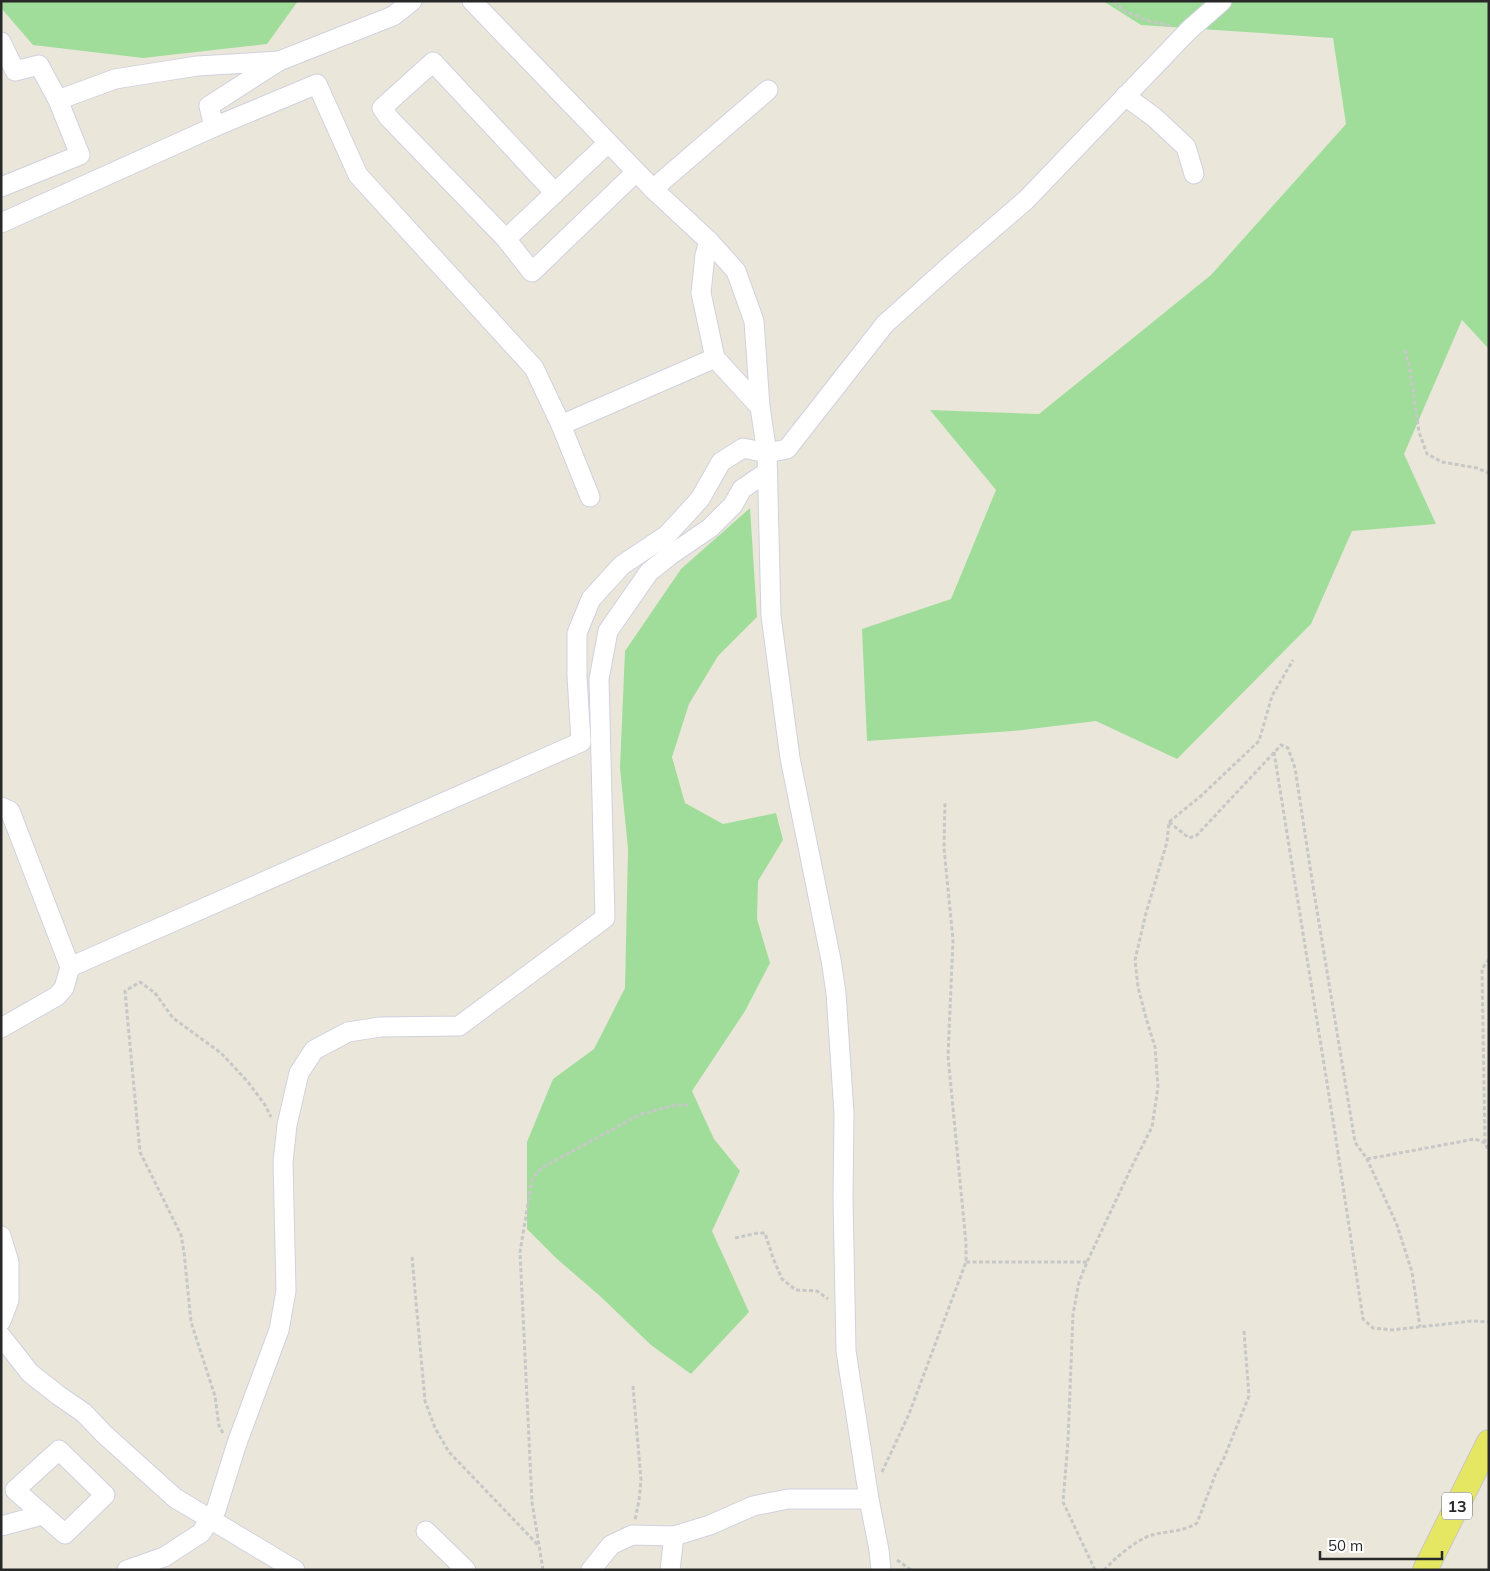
<svg xmlns="http://www.w3.org/2000/svg" width="1490" height="1571" font-family="Mulish,sans-serif">
<rect width="100%" height="100%" fill="#eae7da"/>
<g fill="#a0dd9a">
<path d="M1 1H298L267 44 143 58 33 45 1 8Z"/>
<path d="M1103 1H1489V349L1462 320 1404 454 1436 524 1352 531 1311 624 1177 759 1096 721 1013 731 867 741 862 629 951 599 996 490 930 410 1039 414 1211 275 1346 124 1333 38 1141 25Z"/>
<path d="M750 508 757 617 718 656 689 704 672 757 685 803 723 824 776 813 783 840 758 881 757 919 770 963 745 1011 692 1091 714 1139 740 1171 712 1231 749 1312 691 1374 651 1345 601 1297 556 1258 527 1229V1142L553 1079 594 1049 625 988 628 849 620 768 625 651 681 569Z"/>
</g>
<g fill="none" stroke-linecap="round" stroke-linejoin="round">
<defs>
<g id="minor">
<path d="M472 1 653 189 709 241 736 271 754 321 760 407 767 453 771 616 790 758 831 960 836 993 844 1113 843 1198 846 1351 869 1499 879 1550 881 1570"/>
<path d="M1 42 15 71 39 65 58 100"/>
<path d="M1125 96 1154 117 1186 147 1194 174"/>
<path d="M214 127 209 106 279 61 393 16 412 1"/>
<path d="M608 143 506 239 532 272 636 172"/>
<path d="M1 187 80 155 58 100 115 79 197 66 279 61"/>
<path d="M653 189 768 90"/>
<path d="M1 223 214 127 317 84 358 175 534 368 561 425 590 497"/>
<path d="M506 239 389 118 382 108 433 62 555 193"/>
<path d="M709 241 705 255 701 293 715 358"/>
<path d="M561 425 715 358 760 407"/>
<path d="M1 807 10 811 70 967 581 742 577 676V633L591 599 622 565 667 535 700 499 721 462 743 448 767 453 787 449 885 324 954 262 1026 200 1189 30 1222 1"/>
<path d="M1 1028 57 996 64 988 70 967"/>
<path d="M1 1236 9 1262V1300L1 1321"/>
<path d="M1 1336 30 1373 58 1395 84 1413 104 1434 175 1498 295 1570"/>
<path d="M59 1450 105 1495 65 1534 15 1490Z"/>
<path d="M1 1526 42 1515"/>
<path d="M426 1531 466 1570"/>
<path d="M127 1570 164 1557 201 1533 216 1510 237 1443 279 1330 286 1291 283 1162 287 1125 299 1073 314 1050 348 1032 380 1027 459 1026 605 918 599 679 608 631 649 572 669 556 710 528 733 505 742 489 767 472"/>
<path d="M591 1570 611 1545 632 1535 674 1536 710 1525 753 1506 788 1499H869"/>
<path d="M670 1570 674 1536"/>
</g>
<path id="major" d="M1425 1570 1489 1442"/>
</defs>
<use href="#minor" stroke="#d1d0e0" stroke-width="21"/>
<use href="#major" stroke="#c7c7c7" stroke-width="26"/>
<g stroke="#c7c7c7" stroke-width="3" stroke-dasharray="4 2.5" stroke-linecap="butt">
<path d="M1114 1 1124 11 1146 20 1171 26"/>
<path d="M1405 350 1410 370 1419 432 1427 454 1442 462 1477 468 1489 473"/>
<path d="M1274 752 1335 1133 1363 1319 1373 1328 1392 1330 1472 1321 1489 1322"/>
<path d="M1169 822 1189 838 1197 835 1281 745 1288 748 1295 768 1313 886 1355 1142 1367 1159 1397 1225 1412 1272 1420 1327"/>
<path d="M1489 959 1482 969 1485 1143 1489 1151"/>
<path d="M1367 1159 1475 1139 1485 1143"/>
<path d="M735 1238 758 1233H765L773 1258 782 1279 796 1290 817 1291 828 1299"/>
<path d="M412 1257 425 1401 435 1428 449 1452 539 1546"/>
<path d="M966 1262H1087"/>
<path d="M633 1386 641 1480 639 1500 635 1520"/>
<path d="M223 1433 219 1426 215 1396 191 1322 184 1252 181 1235 140 1152 125 991 140 982 155 993 173 1018 221 1053 248 1082 265 1105 271 1117"/>
<path d="M882 1472 909 1414 966 1262V1243L948 1056 953 940 944 848 945 801"/>
<path d="M897 1560 911 1570"/>
<path d="M543 1570 532 1502 520 1252 532 1179 543 1167 641 1114 676 1105H688"/>
<path d="M1095 1570 1063 1502 1068 1441 1073 1314 1079 1282 1087 1262 1133 1164 1152 1127 1158 1087 1155 1047 1146 1018 1138 987 1135 960 1146 913 1167 842 1169 822 1202 795 1259 741 1272 696 1293 660"/>
<path d="M1104 1570C1114 1559 1137 1539 1152 1535 1167 1531 1183 1532 1197 1523L1216 1473 1224 1458 1249 1396 1244 1331"/>
</g>
<use href="#minor" stroke="#fff" stroke-width="19"/>
<use href="#major" stroke="#e5e762" stroke-width="24"/>
</g>
<g text-anchor="middle" dominant-baseline="central" stroke-width="4" stroke-linejoin="round" paint-order="stroke">
<rect fill="#fff" stroke="#686868" stroke-width="1" x="1442" y="1492.5" width="30" height="27" rx="4"/>
<g font-size="16" font-weight="bold" fill="#282828">
<text x="1457" y="1506">13</text>
</g>
</g>
<rect width="1490" height="1571" fill="none" stroke="#282828" stroke-width="5"/>
<path d="M1320 1551v8h122v-8" fill="none" stroke="#282828" stroke-width="2.5"/>
<text x="1328" y="1551" font-size="15" fill="#282828" stroke="#ffffff" stroke-width="4" paint-order="stroke">50 m</text>
</svg>
